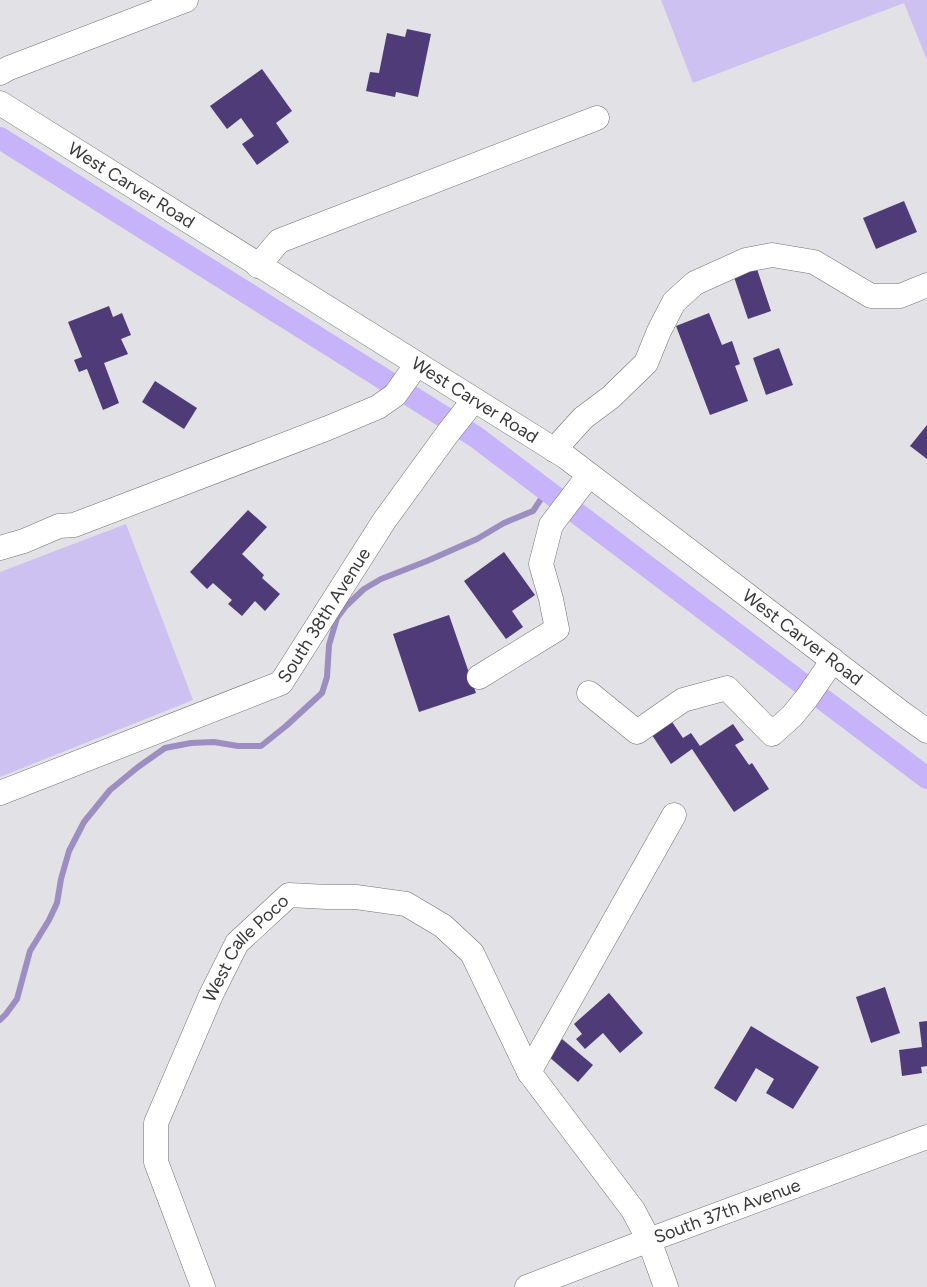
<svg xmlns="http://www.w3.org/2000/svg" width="927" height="1287" font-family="Figtree,sans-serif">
<rect width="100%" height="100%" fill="#e2e1e5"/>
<g fill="#cdc1f2">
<path d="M661 0H927V60L904 3 693 83Z"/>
<path d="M126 524 193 700 0 777V572Z"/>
</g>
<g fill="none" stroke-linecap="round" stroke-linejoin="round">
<path stroke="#9c8ec0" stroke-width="6" d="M0 1020 6 1014 17 999 30 951 49 920 57 903 61 879 69 851 84 822 110 790 138 767 165 748 191 743 214 742 238 746H261L286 726 322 693 327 677 329 645 337 618 346 606 364 589 381 579 427 561 477 539 504 523 533 511 547 490"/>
<path stroke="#c6b3fa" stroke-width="22" d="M0 138 476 437 927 778"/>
</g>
<g fill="#4f3b78">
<path d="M407 29 431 34 418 97 396 92 395 97 366 91 370 72 379 73 387 33 405 37Z"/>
<path d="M262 69 292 111 276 123 289 142 257 165 242 144 254 136 241 118 227 129 210 106Z"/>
<path d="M904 201 917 232 876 249 863 218Z"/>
<path d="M757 269 771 311 748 319 734 277Z"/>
<path d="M109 306 113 317 122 313 131 335 121 339 128 354 104 363 119 403 103 410 87 369 79 372 74 360 82 357 68 322Z"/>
<path d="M709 313 722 345 732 341 740 364 735 366 748 401 710 415 676 326Z"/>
<path d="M779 348 793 385 766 395 753 358Z"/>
<path d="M155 381 197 408 184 429 142 402Z"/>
<path d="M927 425V459L910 446Z"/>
<path d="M248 510 267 527 242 554 264 575 262 578 280 594 265 611 255 601 242 616 228 604 232 600 213 583 207 589 190 572Z"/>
<path d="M504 552 535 595 512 611 523 627 506 639 464 581Z"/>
<path d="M449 615 476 693 419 712 393 634Z"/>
<path d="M670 719 683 738 691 733 700 746 733 724 744 740 735 745 749 765 752 763 769 789 734 812 692 749 671 764 650 732Z"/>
<path d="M885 987 900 1033 871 1043 856 997Z"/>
<path d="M609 993 643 1033 620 1053 603 1033 585 1049 576 1039 582 1034 574 1024Z"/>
<path d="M927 1021V1066L921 1067 922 1073 902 1076 899 1050 922 1047 919 1022Z"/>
<path d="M751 1026 819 1067 793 1109 766 1093 774 1079 756 1068 736 1102 714 1088Z"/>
<path d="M562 1039 593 1065 578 1082 548 1056Z"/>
</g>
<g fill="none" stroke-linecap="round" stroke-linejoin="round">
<defs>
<g id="minor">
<path d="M0 73 9 68 186 0"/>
<path id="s1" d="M0 103 566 457 903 714 927 731"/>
<path d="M258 266 279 241 597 118"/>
<path d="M554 450 583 418 611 397 646 363 659 331 674 302 695 283 746 260 772 255 814 262 871 296H900L927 285"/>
<path d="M0 548 24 541 59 526 74 525 328 428 378 407 395 395 417 364"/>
<path d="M479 677 557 629 551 599 541 564 551 525 589 475"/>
<path d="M589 693 637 732 683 700 727 688 772 734 792 716 806 699 833 660"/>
<path id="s2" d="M0 793 281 683 384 521 448 433 474 400"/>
<path id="s3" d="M203 1287 156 1162V1123L211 995 237 943 289 895 327 897H356L406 904 443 926 472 953 529 1072"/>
<path id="s4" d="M527 1287 649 1240 927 1137"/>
<path d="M666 1287 649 1240 633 1210 529 1072 674 815"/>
</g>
</defs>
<use href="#minor" stroke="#747376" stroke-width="25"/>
<use href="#minor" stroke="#fff" stroke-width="24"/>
</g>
<g text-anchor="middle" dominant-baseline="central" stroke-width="5" stroke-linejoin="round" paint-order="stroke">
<g font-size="18" fill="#39383a" stroke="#e2e1e5">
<text stroke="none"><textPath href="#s1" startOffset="155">West Carver Road</textPath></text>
<text stroke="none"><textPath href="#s1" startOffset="560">West Carver Road</textPath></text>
<text stroke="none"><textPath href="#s2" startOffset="382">South 38th Avenue</textPath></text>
<text stroke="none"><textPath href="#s1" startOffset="965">West Carver Road</textPath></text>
<text stroke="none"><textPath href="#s3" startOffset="371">West Calle Poco</textPath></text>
<text stroke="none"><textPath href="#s4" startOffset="214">South 37th Avenue</textPath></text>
</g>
</g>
</svg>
